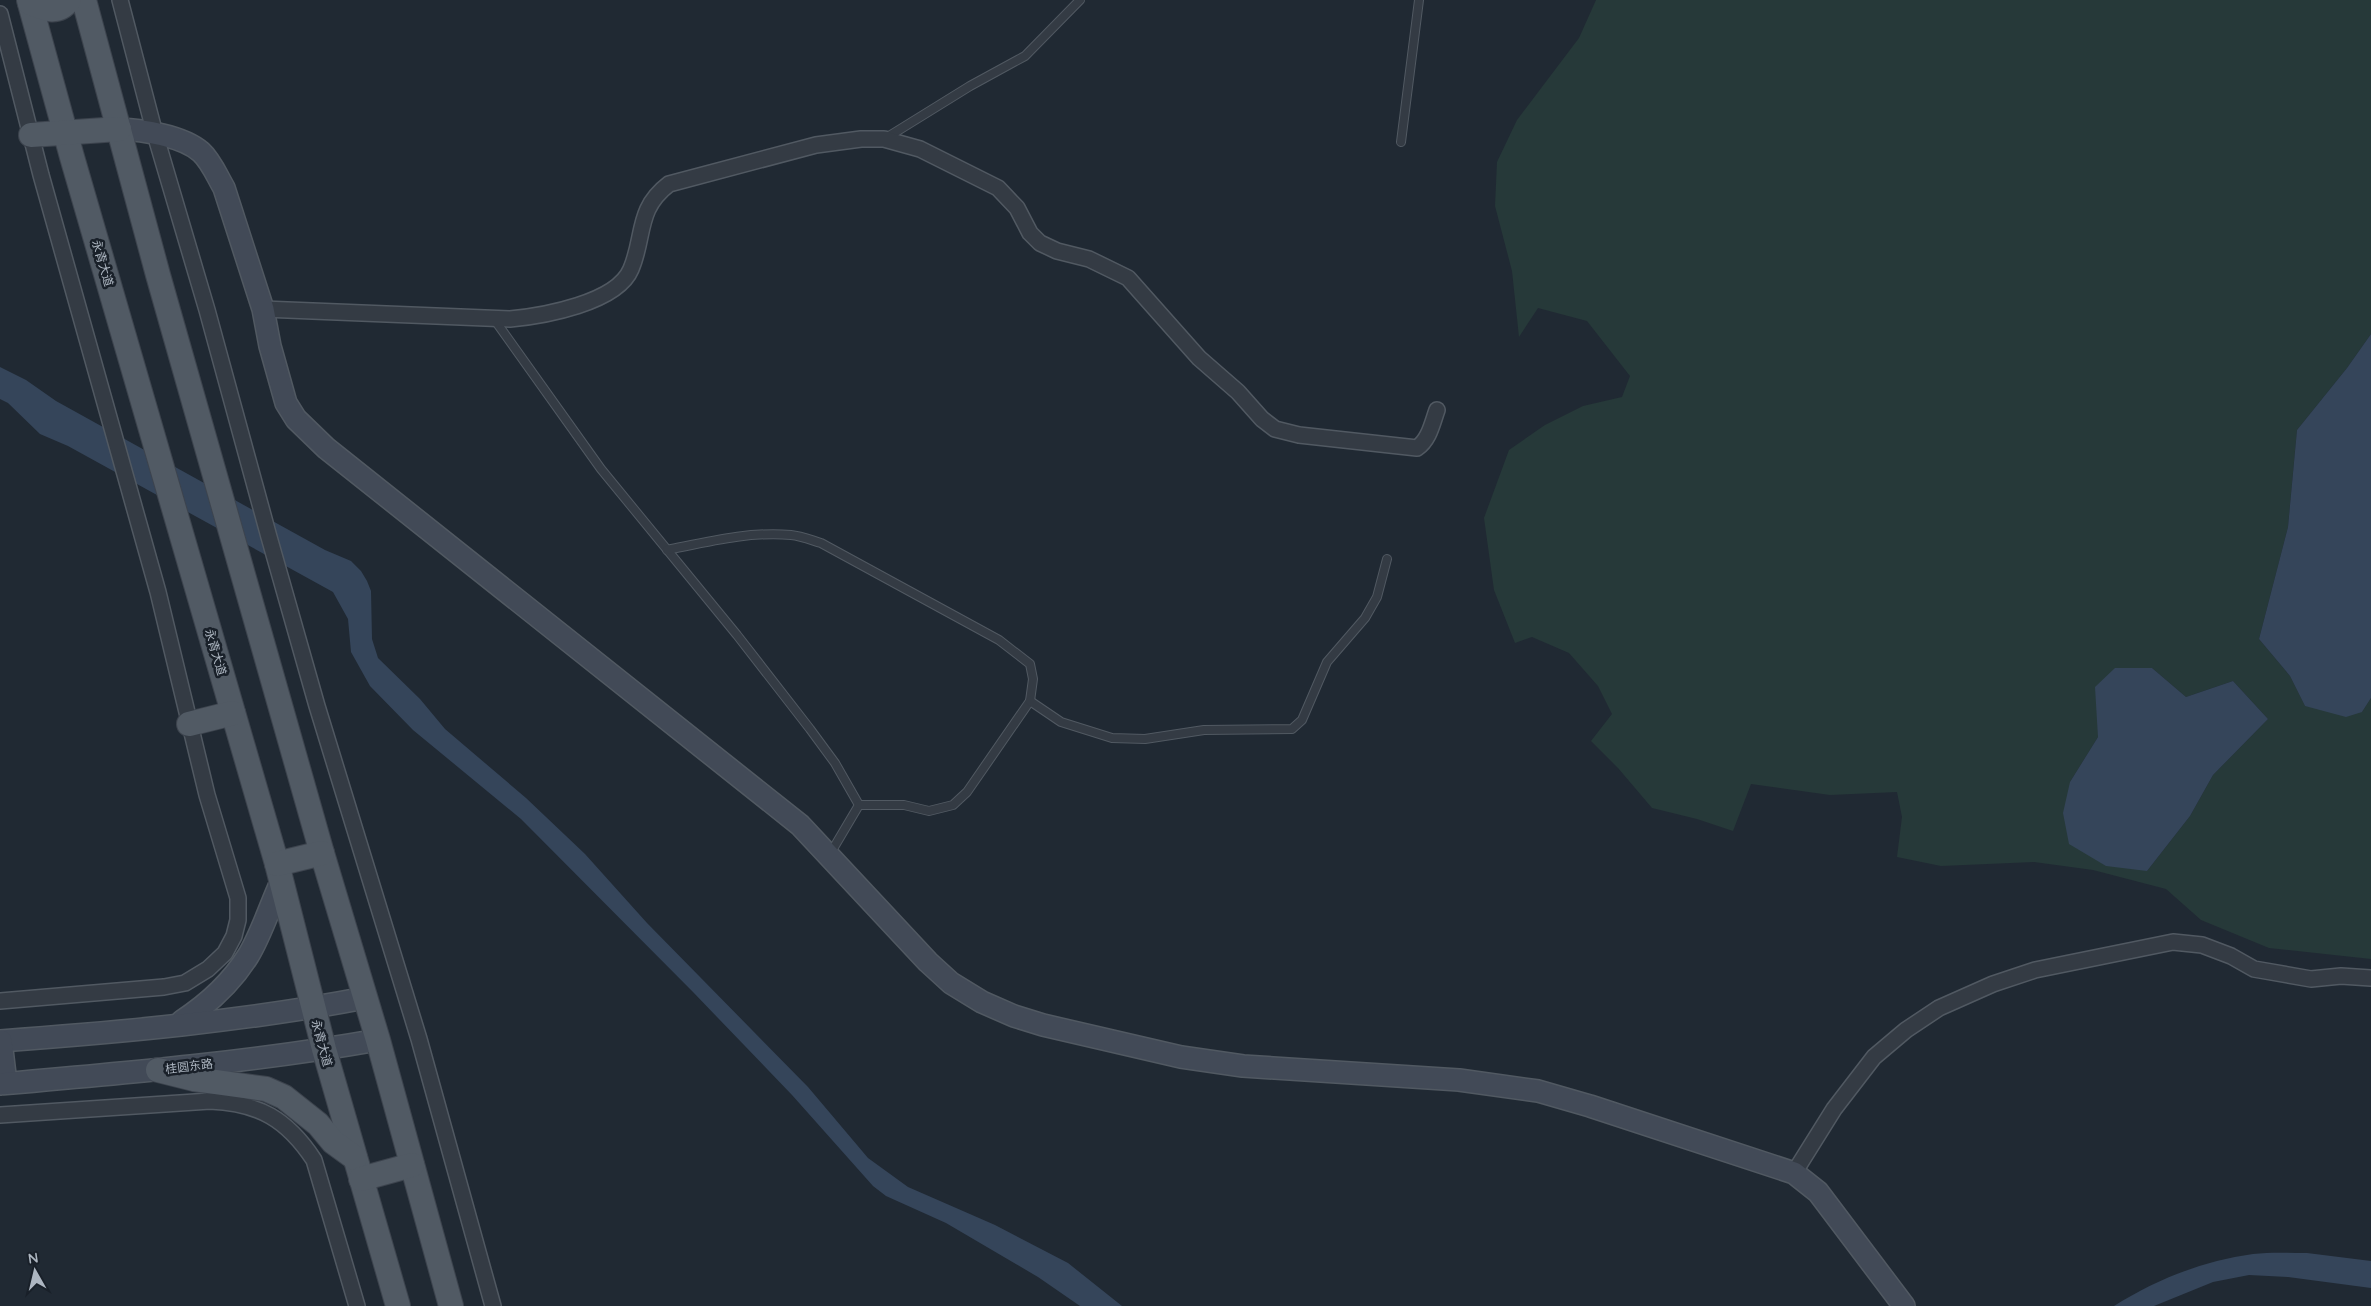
<svg xmlns="http://www.w3.org/2000/svg" width="2371" height="1306" font-family="Quicksand,'Noto Sans SC',sans-serif">
<rect width="100%" height="100%" fill="#202933"/>
<path fill="#263939" fill-rule="evenodd" d="M1596 0H2371V334L2347 368 2297 430 2288 527 2259 639 2290 676 2305 706 2362 712 2371 698V959L2269 948 2201 920 2166 889 2093 870 2034 862 1941 866 1897 857 1902 817 1897 792 1830 795 1751 784 1733 831 1697 819 1652 808 1618 768 1591 741 1612 714 1598 686 1569 653 1532 637 1515 643 1494 590 1484 518 1509 450 1545 425 1583 406 1622 397 1630 376 1587 321 1538 308 1519 337 1512 271 1495 206 1497 162 1517 120 1579 38ZM2152 668 2186 697 2233 681 2268 719 2213 775 2190 816 2147 871 2070 782 2098 737Z"/>
<g fill="#35455a">
<path d="M2371 334V698L2362 712 2346 717 2305 706 2290 676 2259 639 2288 527 2297 430 2347 368Z"/>
<path d="M0 367 26 380 56 401 325 550 351 561 361 571 367 581 371 591 372 639 378 658 420 699 445 729 526 798 585 854 647 923 808 1087 868 1158 908 1187 995 1225 1068 1263 1122 1306H1080L1038 1277 946 1223 886 1196 873 1186 792 1095 693 992 521 819 413 730 370 686 351 652 348 619 333 592 68 446 40 434 8 403 0 399Z"/>
<path d="M2115 668H2152L2186 697 2233 681 2268 719 2213 775 2190 816 2147 871 2106 866 2069 844 2063 813 2070 782 2098 737 2095 687Z"/>
<path d="M2307 1253 2371 1261V1288L2288 1277 2249 1275 2213 1282 2154 1306H2114C2157 1279 2203 1261 2253 1254 2271 1252 2289 1253 2307 1253Z"/>
</g>
<g fill="none" stroke-linecap="round" stroke-linejoin="round">
<defs>
<g id="lane">
<path d="M886 138 970 86 1025 56 1080 0"/>
<path d="M1401 142 1419 0"/>
<path d="M494 319 601 469 737 635 810 729 835 763 859 805 830 854"/>
<path d="M667 550C707 542 750 531 791 535 801 536 811 540 821 543L999 640 1030 664 1033 679 1030 701 967 792 953 805 929 811 904 805H859"/>
<path d="M1030 701 1061 722 1112 738 1145 739 1204 730 1292 729 1302 720 1327 662 1365 618 1377 597 1387 559"/>
</g>
<g id="street">
<path d="M120 0 155 134 207 310 269 537 317 706 419 1039 493 1306"/>
<path d="M0 14 41 175 158 592 207 795 238 898V920L234 936 225 953 208 969 185 983 164 987 0 1001"/>
<path d="M263 309 510 319C543 316 617 303 631 269 645 236 636 209 669 184L816 145 861 139H884L920 149 998 188 1017 208 1030 233 1040 243 1057 251 1089 259 1128 278 1199 358 1238 392 1262 419 1275 429 1299 435 1417 448C1429 440 1432 424 1437 410"/>
<path d="M0 1115 210 1101C259 1103 287 1119 314 1160L357 1306"/>
<path d="M1794 1173 1834 1109 1874 1057 1906 1030 1939 1008 1993 984 2035 970 2173 942 2202 945 2231 956 2254 969 2311 979 2341 976 2371 978"/>
</g>
<g id="secondary">
<path d="M119 129C143 130 183 136 201 152 211 161 217 176 224 188L263 309 270 346 286 403 296 419 326 448 800 825 928 962 951 983 982 1002 1014 1016 1043 1025 1181 1057 1243 1066 1459 1080 1538 1091 1590 1106 1794 1173 1818 1192 1904 1306"/>
<path d="M182 1021C208 1004 231 983 248 956 261 935 270 906 281 882"/>
<path d="M0 1041C122 1032 245 1021 365 998"/>
<path d="M1 1041 6 1083"/>
<path d="M0 1084C126 1073 253 1062 378 1040"/>
</g>
<g id="primary">
<path d="M29 0 72 157 277 864 324 1049 398 1306"/>
<path d="M84 0 158 275 322 853 378 1040 451 1306"/>
<path d="M30 3C45 9 58 15 69 0"/>
<path d="M31 135 119 129"/>
<path d="M189 724 233 713"/>
<path d="M277 864 322 853"/>
<path d="M158 1070 194 1079 266 1089 284 1097 318 1124 333 1142 355 1158"/>
<path d="M361 1179 412 1165"/>
</g>
</defs>
<use href="#lane" stroke="#515962" stroke-width="10"/>
<use href="#street" stroke="#515962" stroke-width="18"/>
<use href="#secondary" stroke="#515962" stroke-width="24"/>
<use href="#primary" stroke="#3d444e" stroke-width="26"/>
<use href="#lane" stroke="#343b44" stroke-width="8"/>
<use href="#street" stroke="#343b44" stroke-width="15"/>
<use href="#secondary" stroke="#424a57" stroke-width="21"/>
<use href="#primary" stroke="#515a64" stroke-width="24"/>
</g>
<g text-anchor="middle" dominant-baseline="central" stroke-width="5" stroke-linejoin="round" paint-order="stroke">
<g font-size="12" fill="#adb6c1" stroke="#192029">
<text transform="translate(103 263) rotate(74)">永青大道</text>
<text transform="translate(216 652) rotate(74)">永青大道</text>
<text transform="translate(322 1043) rotate(75)">永青大道</text>
<text transform="translate(189 1066) rotate(-7)">桂圆东路</text>
</g>
</g>
<g transform="translate(35 1271) rotate(352)" stroke="#192029" stroke-width="4" paint-order="stroke">
<path d="M0-4L9 19L0 12L-9 19Z" fill="#adb6c1"/>
<text y="-8" font-size="14" font-weight="bold" text-anchor="middle" fill="#adb6c1">N</text>
</g>
</svg>
